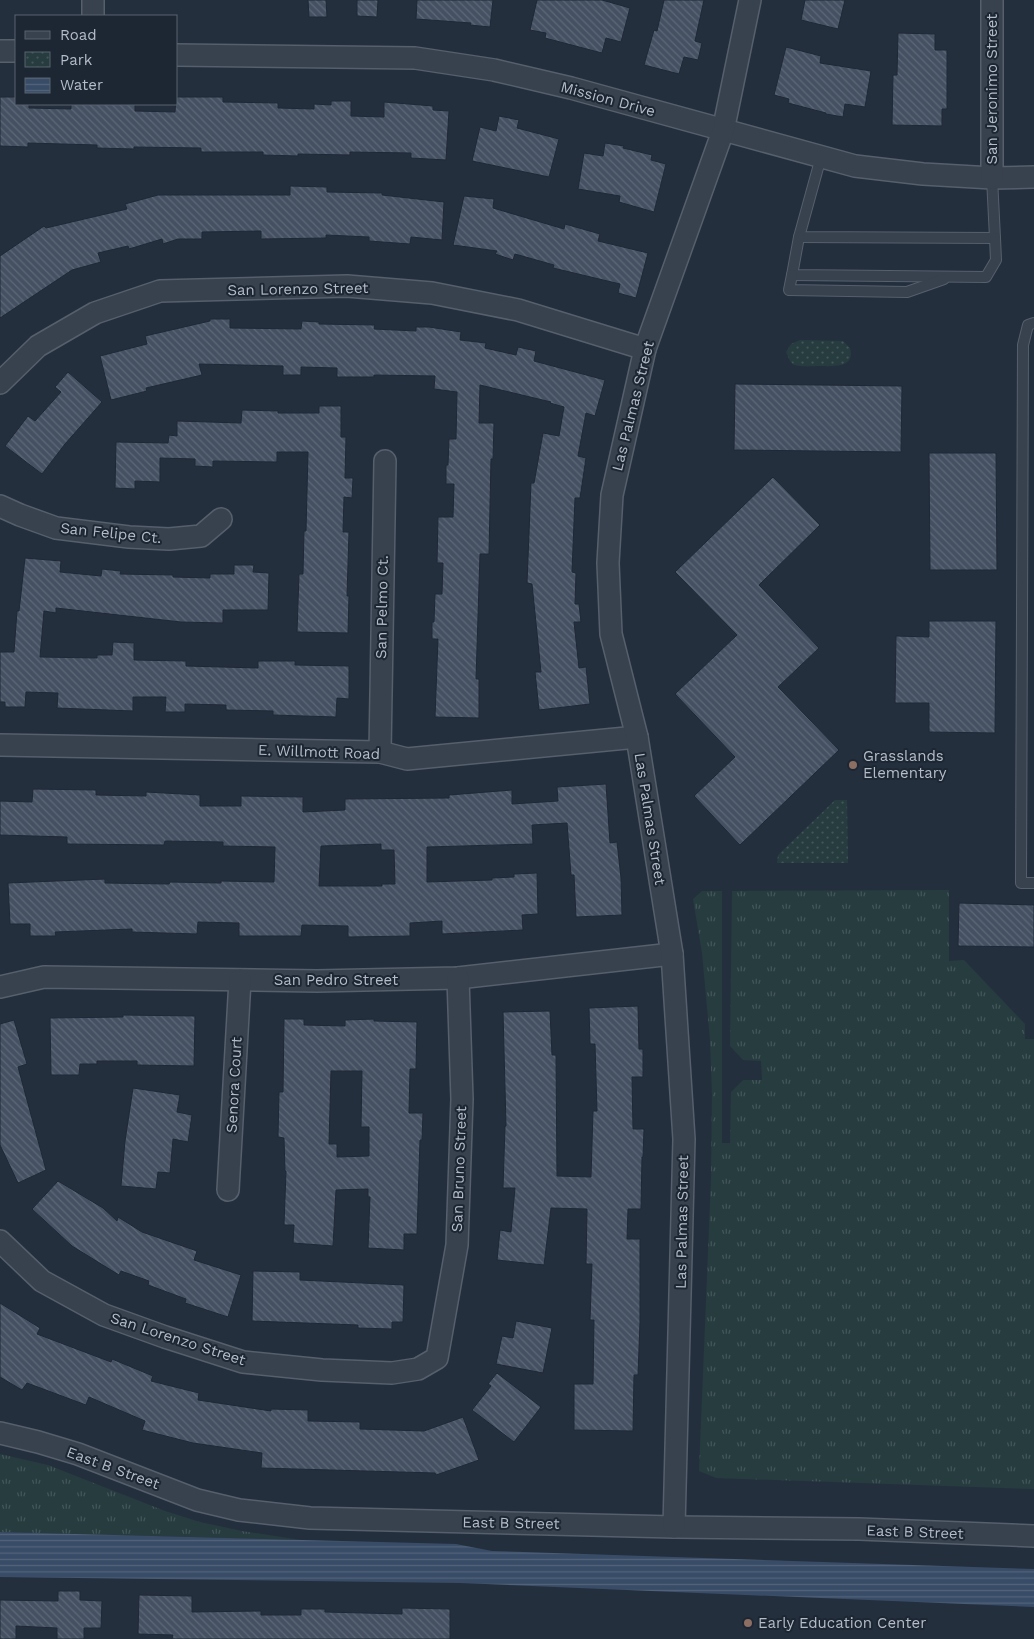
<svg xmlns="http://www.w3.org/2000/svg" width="1034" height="1639" font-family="'Work Sans',sans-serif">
<defs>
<pattern id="grass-tufts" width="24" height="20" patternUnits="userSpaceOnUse" patternTransform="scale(1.25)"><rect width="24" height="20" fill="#263c3f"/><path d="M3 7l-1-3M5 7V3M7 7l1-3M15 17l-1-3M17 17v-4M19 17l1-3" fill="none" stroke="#435659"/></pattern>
<pattern id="park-dots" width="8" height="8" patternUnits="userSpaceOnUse" patternTransform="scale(1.25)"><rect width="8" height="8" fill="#263c3f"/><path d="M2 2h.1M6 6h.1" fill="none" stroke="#435659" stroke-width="1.8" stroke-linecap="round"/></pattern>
<pattern id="water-rules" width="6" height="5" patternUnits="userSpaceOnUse" patternTransform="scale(1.25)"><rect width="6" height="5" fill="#394c67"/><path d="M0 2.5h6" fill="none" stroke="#53647b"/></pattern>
<pattern id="building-back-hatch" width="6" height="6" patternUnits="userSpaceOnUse" patternTransform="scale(1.25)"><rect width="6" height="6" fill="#455162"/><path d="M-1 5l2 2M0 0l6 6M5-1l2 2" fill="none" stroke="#5d6877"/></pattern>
</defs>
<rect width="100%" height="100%" fill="#242f3e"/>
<g fill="url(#grass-tufts)">
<path d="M949 890V961L964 960 1025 1024V1039H1034V1489L716 1478 699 1471 711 1179 712 1094 710 1040 702 953 693 899 702 891H722V1143H730L731 1092 743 1080H762L761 1061 743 1060 730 1046 732 891Z"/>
<path d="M0 1454 48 1465 165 1511 200 1522 242 1531 301 1540 0 1532Z"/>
</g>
<g fill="url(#park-dots)">
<path d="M800 340 843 341 850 348C856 369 831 366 818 366 810 366 802 367 794 365L790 361 786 352 791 344Z"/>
<path d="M835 800H847L848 863H777L778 855Z"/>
</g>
<path fill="url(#water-rules)" d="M0 1532 456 1544 492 1551 1034 1569V1607L461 1583 0 1577Z"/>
<g fill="url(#building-back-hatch)" stroke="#1f2835" fill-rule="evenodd">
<path d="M308 0H326L327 17H309Z"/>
<path d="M357 0H378L377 17 357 16Z"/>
<path d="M417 0H493L490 27 470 25 471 23 416 19Z"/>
<path d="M537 0H602L630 8 621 42 606 38 602 53 545 38 546 33 530 30Z"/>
<path d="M664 0H704L695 41 702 43 698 60 684 57 679 74 644 65 654 30 657 31Z"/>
<path d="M805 0H845L838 29 801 20Z"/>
<path d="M898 33 935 34V50H947V109H942V126L892 125 893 75H897Z"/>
<path d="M786 47 821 56 820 63 871 71 865 107 845 104 843 117 826 114V113L788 103 789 99 774 95Z"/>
<path d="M0 97H16V104H29V108L71 109V104H135V111L175 112 176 97H223V102L278 103V108L314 109V104L331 105V101H351V116L384 117V102L433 106V110L449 111 446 160 411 158V153L350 152V155L298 154V156L263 155V152H201V148L134 147V149L97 148V145L28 143V147L0 146Z"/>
<path d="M499 116 519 120 517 128 559 139 549 177 472 161 480 127 496 131Z"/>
<path d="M605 143 624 146 623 148 652 155 651 160 666 164 654 212 619 202 620 196 578 189 584 153 603 156Z"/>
<path d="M290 186 327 187V192L382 193V195L444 202 442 240 411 237 410 244 369 241V237L326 235V238L261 239V231L202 232V239H178L163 244 162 239 129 249 128 246 98 253 101 262 72 270 0 318V256L44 226 46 228 127 209 125 204 158 195H290Z"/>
<path d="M464 196 494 199 493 208 564 229 565 224 600 234 598 241 648 253 636 298 618 293 620 284 553 268 554 265 515 254 513 260 495 254 497 251 453 245Z"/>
<path d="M210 319H230V328L301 329 302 321 319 322V324L375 325 374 329 416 331V327H429L461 332 460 340 486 343 485 348 516 355 518 347 536 351 534 361 605 380 595 416 586 413 578 456 586 458 580 498H575L572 572 576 573 575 604H579L581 622H574L579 668 586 667 590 704 539 710 535 672H541L532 584 527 583 531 483H534L543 433 559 436 564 407 550 403 551 402 480 385 479 423H494L493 459H491L489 554H480L476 679H479V718L435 717 438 639H432V622H434L435 594H442L443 563H437L438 517H453L454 484H446V465H448L449 439H456L457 392 434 389 435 376 374 375V377H337V368L301 367V375H283V366L199 364 202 375 146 388 147 391 111 400 100 356 147 344 145 336 210 321Z"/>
<path d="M68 372 102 402 65 444 42 474 5 446 28 416 35 421 61 392 55 387Z"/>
<path d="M735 384 902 386 901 452 734 450Z"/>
<path d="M319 406H341V437H346L345 478H353L352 498 344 497 343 532H349L347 596H349L348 633 297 632 299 574H303L304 531H306L308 452H277V462L213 461V467L195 466V459L160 458V482L135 481V489L115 488 116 442 168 443 169 435 177 436V421L241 423 242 410 278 411V413H319Z"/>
<path d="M929 453H996L997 570H930Z"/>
<path d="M773 477 820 525 759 585 819 648 778 687 839 750 740 845 694 796 735 757 675 694 737 635 675 572Z"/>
<path d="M25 558 61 561 60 572 101 576 102 569 121 571 120 574 173 575V577L210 578V574H234V565H254L253 572 269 573 268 610H223V623L181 622 56 608V613L44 611 40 657 97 658V655H112L113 642 134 643V660L186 661V666L258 668V661H295V665L349 666V699L337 698 336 717 273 715V711L226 710V705L185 704V712H165L166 697H133V711L57 708 58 693 26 692 25 707H5V702H0V652H14L17 611H19Z"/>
<path d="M929 621H996L995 733 929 732V703H895L896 636 929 637Z"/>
<path d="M606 784 610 843 617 842 621 878 622 915 576 917 574 875H571L567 823 532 825 533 844 427 847V882L492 880V878L514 877V874L537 873 538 914 522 915 523 930 442 934V921L410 923V936L348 937V926L302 925 301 936H239V923L198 922 197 934 132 932V929L55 932 56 936H30V924H10L8 883 105 879V883L169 884 170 882 221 883V881L274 882 275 847 223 846V842L165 841 164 845 67 844V837L0 835V801L32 802 33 789 96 790V795L146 796V792L200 795V806H241V796L303 797V812L345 810V799L449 798V795L512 790V804L558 801 557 787ZM381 844V850H394L395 884H382V886H319L321 846Z"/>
<path d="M959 903 1034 905V947L958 946Z"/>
<path d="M638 1006 639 1049H643V1077H632L633 1129H644L643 1157H642L641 1209H628L627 1239H640V1322L638 1375H634L633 1431 574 1430V1384H593L594 1320H590L592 1264H586L587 1209 551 1208 544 1265 497 1260 500 1230 511 1232 515 1188H503L505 1126H506L503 1012 550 1011 552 1055H556L557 1176 591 1177 593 1111H597L595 1044H590L589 1008Z"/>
<path d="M123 1015 195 1016 194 1066 137 1065V1061H97V1064H80L79 1075H51L50 1018 123 1017Z"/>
<path d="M284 1019H304V1025L345 1026V1020L374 1019V1021L417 1022 416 1069H410L409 1113H423L422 1140H420L417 1234H404V1250L368 1248 370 1197H368V1189L336 1190 333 1246 293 1243 294 1225H284L286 1171H285L284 1138 278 1137 279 1092H283ZM331 1071H362L361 1127H369V1156L337 1157V1144H329Z"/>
<path d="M14 1020 27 1064 18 1067 46 1170 18 1183 0 1145V1024Z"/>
<path d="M133 1088 180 1095 177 1112 192 1115 188 1142 173 1139 170 1173 158 1172 156 1189 121 1186 125 1141Z"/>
<path d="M58 1181 103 1208 117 1221 118 1217 142 1232 197 1251 194 1260 241 1275 228 1317 185 1303 186 1299 148 1285 149 1281 121 1271 119 1275 72 1246 32 1209Z"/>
<path d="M253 1271 300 1272V1280L404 1285 403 1322H392V1329L358 1328V1325L252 1321Z"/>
<path d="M0 1303 40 1328 37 1334 111 1362 112 1359 153 1376 151 1381 199 1393 198 1400 271 1411V1409L308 1410V1421L360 1422V1429L424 1431 463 1417 479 1460 436 1475 435 1473 261 1468 262 1453 193 1443 142 1430 145 1421 89 1397 86 1405 27 1383 22 1390 0 1377Z"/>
<path d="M516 1321 552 1328 543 1373 496 1364 502 1336 513 1338Z"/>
<path d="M497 1373 541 1407 514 1442 472 1410 491 1386 488 1384Z"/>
<path d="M58 1591H80V1600L102 1601 101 1628H84V1639H57V1628L16 1626V1639H0V1600L58 1601Z"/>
<path d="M139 1595 192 1596V1612L261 1611V1615H301V1609H325V1612L402 1614V1608L450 1609V1639H172L173 1635 138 1634Z"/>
</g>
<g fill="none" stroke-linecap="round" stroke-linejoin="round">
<defs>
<g id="service">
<path d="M821 157 799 237 995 238 992 178"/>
<path d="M799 237 792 275 986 277 996 260 995 238"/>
<path d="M792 275 789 290 907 292 944 279"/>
<path d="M1034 323 1028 325 1023 345 1021 883H1034"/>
</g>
<g id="minor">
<path d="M93 16V0"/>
<path d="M0 51H16"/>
<path d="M176 55 415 58 494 70 571 88 855 166 923 174 992 178 1034 177"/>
<path d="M992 178V0"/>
<path d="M0 383 38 346 95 313 160 291 347 286 432 293 518 310 645 349"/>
<path d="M0 506 20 515 56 528 129 537 169 539 201 536 221 519"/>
<path d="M0 745 380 752 407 759 637 737"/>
<path d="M380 752 385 461"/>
<path d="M0 987 44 977 317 981 458 978 672 954"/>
<path d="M228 1190 240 980"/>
<path d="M0 1241 42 1281 104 1315 165 1337 243 1362 322 1370 392 1373 418 1369 437 1358 457 1245 462 1099 458 978"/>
<path d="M0 1433 38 1442 78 1454 197 1500 239 1510 310 1518 674 1527 859 1529 1034 1536"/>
<path d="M674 1527 684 1139 672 954 637 737 611 634 608 563 612 495 645 349 723 131 750 0"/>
</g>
</defs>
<use href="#service" stroke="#565f6c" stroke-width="12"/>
<use href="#minor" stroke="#565f6c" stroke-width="24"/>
<use href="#service" stroke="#38414e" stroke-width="10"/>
<use href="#minor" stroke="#38414e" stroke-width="21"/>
</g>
<g fill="#8d6e63" stroke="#1d2633" stroke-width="2">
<circle cx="853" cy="765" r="5"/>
<circle cx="748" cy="1623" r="5"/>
</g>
<g text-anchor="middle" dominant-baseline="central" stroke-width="4" stroke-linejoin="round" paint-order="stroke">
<g font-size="15" fill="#b4bcc9" stroke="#1d2633">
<text transform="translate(992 89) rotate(-90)">San Jeronimo Street</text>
<text transform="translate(608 99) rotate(15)">Mission Drive</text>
<text transform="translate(298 289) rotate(-1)">San Lorenzo Street</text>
<text transform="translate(633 406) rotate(-76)">Las Palmas Street</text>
<text transform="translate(111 533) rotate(6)">San Felipe Ct.</text>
<text transform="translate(382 607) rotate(-89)">San Pelmo Ct.</text>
<text transform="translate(319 752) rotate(2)">E. Willmott Road</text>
<text transform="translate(650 819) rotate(81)">Las Palmas Street</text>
<text x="336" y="980">San Pedro Street</text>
<text transform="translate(234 1085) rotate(-87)">Senora Court</text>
<text transform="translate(459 1169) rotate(-88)">San Bruno Street</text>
<text transform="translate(682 1222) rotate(-89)">Las Palmas Street</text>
<text transform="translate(178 1339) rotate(18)">San Lorenzo Street</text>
<text transform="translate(113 1468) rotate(20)">East B Street</text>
<text transform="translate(511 1523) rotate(1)">East B Street</text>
<text transform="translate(915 1532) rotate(2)">East B Street</text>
</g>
<g font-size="15" fill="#b4bcc9" stroke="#1d2633" text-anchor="start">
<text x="863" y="756">Grasslands<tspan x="863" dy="17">Elementary</tspan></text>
<text x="758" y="1623">Early Education Center</text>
</g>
</g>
<rect x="15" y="15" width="162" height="90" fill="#1d2633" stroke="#59626f"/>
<rect x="25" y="31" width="25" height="8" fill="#38414e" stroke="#59626f"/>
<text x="60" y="40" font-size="15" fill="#b4bcc9">Road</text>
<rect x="25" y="52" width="25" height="15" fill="url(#park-dots)" stroke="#59626f"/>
<text x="60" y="65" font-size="15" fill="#b4bcc9">Park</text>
<rect x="25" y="78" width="25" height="15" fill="url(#water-rules)" stroke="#59626f"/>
<text x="60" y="90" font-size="15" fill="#b4bcc9">Water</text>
</svg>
